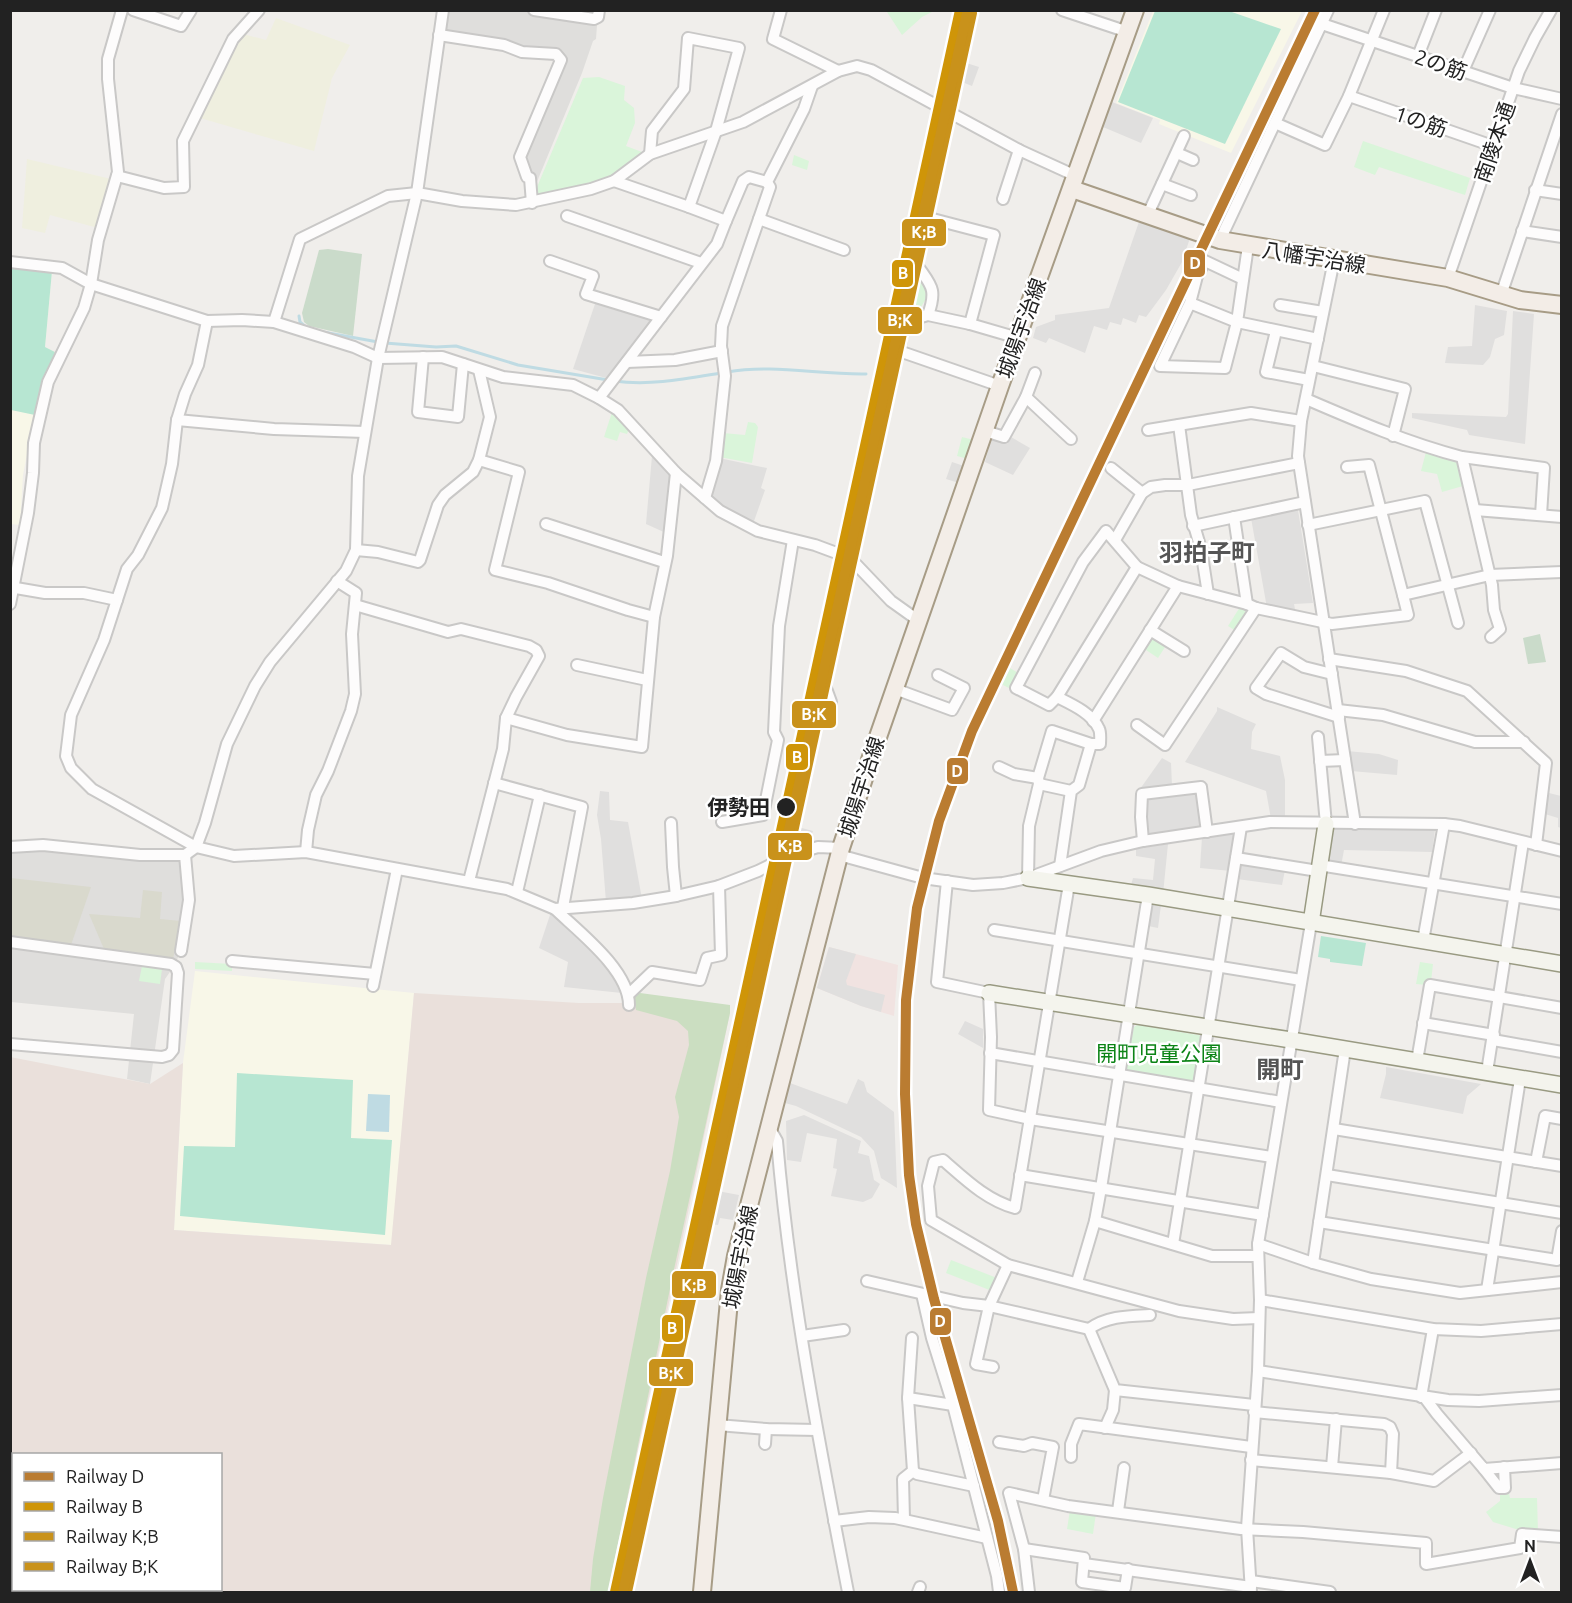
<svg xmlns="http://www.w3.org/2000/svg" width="1572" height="1603" font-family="Ubuntu,'Noto Sans JP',sans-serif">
<rect width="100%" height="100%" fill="#f0eeeb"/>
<g fill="#dfdedc">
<path d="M448 10 529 11 533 16 597 25 596 39 593 41 582 73 536 184 529 174 524 157 565 60 449 34 445 27Z"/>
<path d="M10 847 185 855 189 900 181 951 174 966 165 979 150 1084 127 1079 134 1014 11 1002Z"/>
</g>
<path fill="#f1e3e1" d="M829 947 898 965 894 1016 861 1006 817 988Z"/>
<g fill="#f8f7e8">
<path d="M1153 11H1302L1231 153 1159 124 1160 120 1116 103Z"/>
<path d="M11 265 52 271 45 347 55 352 44 380 32 428 23 475 20 525 11 524Z"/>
<path d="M195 971 414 993 392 1245 174 1230 183 1063Z"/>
</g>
<path fill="#eae0db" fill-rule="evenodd" d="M414 993 579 1003H627L730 1013 608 1592H11L10 1057 150 1084 183 1063 174 1230 391 1245ZM14 1454H220V1590H14Z"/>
<g fill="#d9d9cd">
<path d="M11 878 91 887 71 945 11 936Z"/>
<path d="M143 890 162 892 160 919 181 921 173 959 104 949 89 914 140 918Z"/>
</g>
<g fill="#efefdf">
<path d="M276 18 350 45 332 78 314 151 200 118 237 41 243 34 266 40Z"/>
<path d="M27 159 111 179 98 228 50 215 45 233 22 228Z"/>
</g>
<path fill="#cbdec1" d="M640 993 730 1005V1013L673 1274 608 1592H590L593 1559 603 1498 646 1278 670 1171 679 1117 675 1097 689 1045 688 1031 677 1021 636 1010 634 996Z"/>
<g fill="#cadbca">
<path d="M328 249 362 254 353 336 309 326 304 322 302 313 319 250Z"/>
<path d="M1540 634 1546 662 1528 664 1523 638Z"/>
</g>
<g fill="#daf5da">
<path d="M878 11H934L922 17 902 35 887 12Z"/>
<path d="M599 77 625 86 624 100 634 108 635 123 626 146 642 152 610 179 537 195V187L583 78Z"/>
<path d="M1363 141 1470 178 1465 195 1379 167 1375 175 1354 167Z"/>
<path d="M794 155 809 161 807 170 792 165Z"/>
<path d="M911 271C921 278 925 285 927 297L918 312 902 320Z"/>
<path d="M612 412 629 429 627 434 620 432 617 441 604 437Z"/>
<path d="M748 422 755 423 758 427 752 463 719 457 723 433 745 435Z"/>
<path d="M962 437 974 440 968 459 957 456Z"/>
<path d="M1426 452 1457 461 1463 486 1442 492 1437 474 1421 471Z"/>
<path d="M1240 607 1245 610 1246 614 1236 631 1228 626Z"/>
<path d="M1153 635 1167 644 1158 658 1143 648Z"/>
<path d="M1008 667 1020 674 1011 689 999 683Z"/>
<path d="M195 962 232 964V971L195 969Z"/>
<path d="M1420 962 1433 964 1431 982 1427 985 1416 984Z"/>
<path d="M142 966 162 969 160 984 139 981Z"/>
<path d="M1137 1025 1204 1036 1198 1084 1125 1072 1134 1027Z"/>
<path d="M951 1260 997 1278 992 1291 946 1273Z"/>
<path d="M1500 1493H1509L1510 1498H1537L1538 1532 1519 1534V1530L1493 1522 1486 1512 1500 1501Z"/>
<path d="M1070 1510 1096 1513 1093 1534 1067 1529Z"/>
</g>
<g fill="#b7e6d2">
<path d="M1155 11H1229L1281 29 1225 144 1118 102Z"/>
<path d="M11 265 52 271 45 347 55 352 44 380 35 415 11 410Z"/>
<path d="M1321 936 1366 943 1362 966 1330 962V959L1318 957Z"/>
<path d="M237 1073 353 1080 351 1138 392 1140 385 1235 180 1216 184 1146 235 1147Z"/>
</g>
<g fill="#e0dfde">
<path d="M957 60 979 67 972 86 952 78Z"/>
<path d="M1112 102 1153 118 1141 143 1103 127Z"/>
<path d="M1140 219 1190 238 1182 262 1166 290 1146 317 1139 315 1136 323 1123 318 1121 325 1110 322 1107 330 1094 326 1085 353 1049 338 1046 343 1033 338 1036 327 1055 320V315L1109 308Z"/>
<path d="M596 301 653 319 610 379 573 369Z"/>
<path d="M1475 305 1507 311 1504 335 1495 339 1490 357 1483 365 1445 363 1448 347 1472 346Z"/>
<path d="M1513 311 1534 314 1525 444 1469 435 1467 430 1412 418V413L1506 417 1508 414Z"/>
<path d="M1011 437 1030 448 1013 475 985 462 991 439 1007 444Z"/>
<path d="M652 456 674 475 666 533 646 524Z"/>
<path d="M719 458 767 468 761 488 765 490 753 524 712 500 709 494Z"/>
<path d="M952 462 964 466 959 483 946 479Z"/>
<path d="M1298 510 1313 603 1294 604 1296 614 1267 608 1251 518Z"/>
<path d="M1217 707 1256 724 1252 732 1251 749 1280 756 1285 780V819H1271L1266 791 1185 762 1217 711Z"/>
<path d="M1347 751 1379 754 1398 760 1397 775 1351 771Z"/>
<path d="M1162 758 1171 763 1172 786 1140 789Z"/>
<path d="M600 791 609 792 610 820 628 822 642 899 606 902 601 839 597 815Z"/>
<path d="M1197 793 1201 829 1146 837 1145 798Z"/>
<path d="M1549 793 1561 796V828L1558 827V818L1545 814Z"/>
<path d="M798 827 813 831 808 844 786 850 790 829 797 830Z"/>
<path d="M1328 829 1435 830 1432 852 1344 850 1341 866 1324 863Z"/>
<path d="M1238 833 1231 871 1200 868 1202 837Z"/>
<path d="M1168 844 1163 894 1130 889 1133 878 1153 880 1155 859 1136 856V849Z"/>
<path d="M1240 864 1285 870 1282 885 1237 879Z"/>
<path d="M1151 904 1161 905 1158 928 1148 926Z"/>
<path d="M551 912 588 946 616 976 622 993 564 987 568 962 539 948Z"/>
<path d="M829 947 856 954 846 981 847 985 885 995 881 1012 861 1006 817 988Z"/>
<path d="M965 1021 983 1029V1048L958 1034Z"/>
<path d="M1386 1067 1481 1084 1467 1096 1463 1114 1380 1098 1386 1074Z"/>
<path d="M858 1079 864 1082 867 1092 894 1112 897 1188 881 1178 874 1151 861 1137 796 1106 785 1103 790 1083 847 1104Z"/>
<path d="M804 1115 861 1141 858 1153 869 1156 874 1180 880 1184 872 1198 863 1202 831 1196 837 1169 833 1168 837 1139 807 1133 801 1162 787 1160 786 1121Z"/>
<path d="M712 1190 739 1195 733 1220 720 1218 718 1225 705 1223Z"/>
</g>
<path fill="#bfdbe3" d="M368 1094 390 1095 389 1132 366 1131Z"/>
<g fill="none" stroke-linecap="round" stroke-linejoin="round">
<g stroke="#bfdbe3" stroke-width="3">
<path d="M299 316 300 322 308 329"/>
<path d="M323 332 378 342"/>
<path d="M385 343 436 347 456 346 518 365 608 380"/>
<path d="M727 372C773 364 820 375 866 374"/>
<path d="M614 381C650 386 685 379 721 373"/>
</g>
<defs>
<g id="street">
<path d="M133 10 181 26 191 10"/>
<path d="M534 10 594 19 598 17 599 10"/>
<path d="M781 10 773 39 838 71"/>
<path d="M1062 10 1128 32"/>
<path d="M1322 24 1513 88 1562 99"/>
<path d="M439 35 504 45 522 52 556 54 561 60 520 157 527 177 530 178 532 203"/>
<path d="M1418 56 1436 10"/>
<path d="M957 57 971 10"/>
<path d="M1463 71 1490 10"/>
<path d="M1349 96 1493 146"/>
<path d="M1275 123 1325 145 1349 96 1384 10"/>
<path d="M1177 153 1193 160"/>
<path d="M117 176 164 188 184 187 183 141 233 39 259 10"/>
<path d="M614 181 689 207 716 131 739 48 688 38 684 89 652 131 650 154"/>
<path d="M1162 184 1191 195"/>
<path d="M1535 190 1562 194"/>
<path d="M1003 199 1019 150"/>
<path d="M689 207 726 221 743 181 749 177 767 182"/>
<path d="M1148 214 1184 136"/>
<path d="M567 216 701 263"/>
<path d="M925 217 994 235 970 324"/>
<path d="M759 219 844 250"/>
<path d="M1522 231 1562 237"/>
<path d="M1220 240 1328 10"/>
<path d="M1248 246 1237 322 1318 339"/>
<path d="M1334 260 1301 421 1298 456 1355 824"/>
<path d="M550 261 593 276 586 294 661 317 599 398"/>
<path d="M10 262 62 268 91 284 207 321 242 320 274 322 354 347 378 358 442 357 503 377 573 385 599 398 618 410 676 473 720 511 758 531 815 545 850 558 891 601 919 621"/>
<path d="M1448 278 1519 71 1535 38 1551 10"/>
<path d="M1501 295 1562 114"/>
<path d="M1190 303 1160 366 1225 368 1237 322 1190 303 1197 276 1205 261 1243 279"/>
<path d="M1280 305 1323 312"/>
<path d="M928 315C938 287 930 285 915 262L949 113"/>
<path d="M661 317 717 244 726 221"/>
<path d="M207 321 198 365 185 394 177 420 172 464 162 508 138 555 127 569 104 640 71 715 66 756 71 768 92 789 196 847 234 856 306 852 507 889 555 909 633 903 676 896 719 886 758 871 788 856 818 847 841 848"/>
<path d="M274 322 300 239 388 196 417 193 462 201 516 205 591 189 614 181 650 154 743 122 838 71 857 66 871 70 1019 150 1076 176"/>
<path d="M1276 331 1266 372 1309 380"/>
<path d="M423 357 418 412 458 417 463 364"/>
<path d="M627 362 675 360 722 351"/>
<path d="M1313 366 1405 389 1393 436"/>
<path d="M1000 386 899 351 902 333 911 320 928 315 970 324 1018 338"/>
<path d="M1026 397 1071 439"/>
<path d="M1306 399C1357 421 1408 443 1462 457L1492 585 1494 610 1500 629 1491 637"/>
<path d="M177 420 274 429 365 432"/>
<path d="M1179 425 1191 515 1201 549 1208 594"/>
<path d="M1148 430 1251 413 1301 421"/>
<path d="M985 431 1004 437 1026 397 1035 373"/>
<path d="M1462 457 1544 468 1541 515"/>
<path d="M479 460 519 472 495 570 548 583 628 610 654 617"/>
<path d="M1347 467 1369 465 1403 595"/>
<path d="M1111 468 1142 493"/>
<path d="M705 498 716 461 725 376 721 346 722 326 770 187 767 182 804 109 812 86"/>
<path d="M1475 510 1562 517"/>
<path d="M1234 517 1247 604"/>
<path d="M546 524 664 562"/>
<path d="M1308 525 1425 501 1458 623"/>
<path d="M1193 526 1305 502"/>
<path d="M1115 540 1142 493 1151 487 1165 485H1188L1299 463"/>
<path d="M356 550 378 552 418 562 420 560 438 505 445 495 473 472 479 460 490 417 479 370"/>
<path d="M10 587 45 593H84L117 600"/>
<path d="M10 604 28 513 33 473 34 443 48 382 84 308 91 284 98 240 118 172 108 79V59L122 10"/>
<path d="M355 605 448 632 461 629 529 646 536 650 539 656 516 697 506 718 503 749 469 881"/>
<path d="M1150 630 1184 651"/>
<path d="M1329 659 1406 671 1467 691 1546 763 1536 845"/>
<path d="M577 665 647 680"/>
<path d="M1332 674 1304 667 1281 653 1256 688 1266 694 1339 717"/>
<path d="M895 689 952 710 964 688 938 675"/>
<path d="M1057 697 1049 705 1016 688 1083 562 1106 531 1137 567"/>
<path d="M831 702 824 683V674L837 601 850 558"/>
<path d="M1338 710 1383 715 1475 742H1524"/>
<path d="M506 718 567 735 642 747 654 617 667 556 676 473"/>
<path d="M1093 721 1178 586"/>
<path d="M1137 725 1165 745 1256 608"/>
<path d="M1318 737 1326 824"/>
<path d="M1320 761 1345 760"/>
<path d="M999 767 1014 774 1038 778"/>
<path d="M494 783 582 807 563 907"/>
<path d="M1039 784 1071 791"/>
<path d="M722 822 763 815 778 740 774 732 779 626 793 540"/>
<path d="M671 823 673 867 676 896"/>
<path d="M1143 841 1141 817 1142 794 1201 787 1207 832"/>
<path d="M10 847 43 845 140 855H185L196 847 205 823 227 744 255 686 270 662 346 571 356 550 358 476 378 358 417 193 443 10"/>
<path d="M306 852 308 830 316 795 328 771 351 711 355 694 352 634 356 593 337 581"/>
<path d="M839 855 923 878 973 885 1003 883 1028 878 1101 851 1143 841 1270 822 1444 824 1460 826 1562 851"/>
<path d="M1236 858 1318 871"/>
<path d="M1319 865 1562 904"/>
<path d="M1060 866 1071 791 1079 785 1091 744"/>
<path d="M1028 878 1029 826 1039 784 1038 778 1052 731 1091 744H1100C1100 740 1101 733 1099 729 1092 713 1071 704 1057 697L1137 567 1178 586 1247 604 1256 608 1332 624 1408 615 1403 595 1490 575 1562 572"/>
<path d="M947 881 937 982 989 993 991 1037 989 1110 1030 1119 1272 1157"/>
<path d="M1069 884 1015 1208C986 1200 965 1179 943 1160L934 1162 928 1186 931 1220 1008 1265 1179 1311 1233 1319 1259 1318"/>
<path d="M517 892 540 795"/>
<path d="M555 909C579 932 629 970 629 1005"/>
<path d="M994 930 1301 980"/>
<path d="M1423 941 1444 824"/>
<path d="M10 942 171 964 176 967 178 973 173 1050 169 1055 162 1057 10 1044"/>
<path d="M181 951 189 900 185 855"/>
<path d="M232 961 375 974"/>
<path d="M373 986 397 869"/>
<path d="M629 994 652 972 700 980 707 958 721 955 719 886"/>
<path d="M1423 1023 1494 1035"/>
<path d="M1493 1040 1562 1052"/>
<path d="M990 1053 1281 1102"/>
<path d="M1417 1061 1430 985 1562 1008"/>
<path d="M1487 1072 1523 842"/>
<path d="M769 1127 777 1141C790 1293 819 1443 848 1592"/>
<path d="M1334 1129 1562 1166"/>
<path d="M1536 1162 1545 1116 1562 1119"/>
<path d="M1020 1175 1263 1215"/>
<path d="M1327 1175 1562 1213"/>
<path d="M1095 1221 1212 1256H1258"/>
<path d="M1319 1222 1557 1260 1562 1231"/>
<path d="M1173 1244 1241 827"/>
<path d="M1258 1244 1313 1263 1371 1279 1460 1293 1562 1282"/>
<path d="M1313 1263 1345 1049"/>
<path d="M867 1281 963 1303 989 1306 1089 1329"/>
<path d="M1077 1282 1095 1221 1101 1188 1148 895"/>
<path d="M1487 1290 1520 1079"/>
<path d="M922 1294 932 1338 953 1405 973 1483 997 1576 999 1592"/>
<path d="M1260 1300 1433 1329 1481 1331 1562 1324"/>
<path d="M1150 1315C1128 1316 1107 1316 1089 1329L1115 1390 1254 1405"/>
<path d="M802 1336 844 1330"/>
<path d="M993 1367 976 1364 989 1306 1008 1265"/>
<path d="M1258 1371 1448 1400 1479 1401 1562 1395"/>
<path d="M1421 1397 1433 1329"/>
<path d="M908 1398 953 1405"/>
<path d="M1425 1398 1437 1414 1484 1469 1562 1463"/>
<path d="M1254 1412 1384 1424 1390 1427 1393 1434 1391 1473"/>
<path d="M717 1425 766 1429 817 1430"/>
<path d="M1105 1428 1113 1410 1115 1390"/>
<path d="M999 1442 1024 1446 1032 1443 1053 1447 1043 1500"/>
<path d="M765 1444 766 1429"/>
<path d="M1071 1457V1444L1079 1424 1251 1447"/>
<path d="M1251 1460 1391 1473 1434 1481 1471 1453"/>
<path d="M1332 1467 1336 1419"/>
<path d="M1484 1469 1499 1488H1505L1504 1467"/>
<path d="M913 1471 917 1474 974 1486"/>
<path d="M1118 1511 1124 1468"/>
<path d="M904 1519 903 1479 913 1471 908 1398 912 1338"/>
<path d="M834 1521 869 1517 895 1518 987 1538"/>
<path d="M1024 1549 1084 1558 1082 1582 1125 1588 1128 1569"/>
<path d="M1084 1564 1251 1587"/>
<path d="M1251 1581 1330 1592"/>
<path d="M918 1592 920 1587"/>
<path d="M1029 1592 1024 1549 1009 1493 1068 1506 1241 1529 1303 1532 1426 1543V1564L1520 1548 1522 1534 1562 1537"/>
<path d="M1251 1592 1247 1528 1258 1371 1260 1300 1258 1244 1311 923"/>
</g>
<g id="secondary">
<path d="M1028 878 1148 895 1562 964"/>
<path d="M1311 923 1326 824"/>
<path d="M989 993 1291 1040 1562 1085"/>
</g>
<g id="primary">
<path d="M1072 189 1220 240 1448 278 1520 300 1562 305"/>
<path d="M702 1592 730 1290 736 1256 841 848 870 760 1000 386 1135 10"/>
</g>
</defs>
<use href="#street" stroke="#c9c8c7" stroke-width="14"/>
<use href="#secondary" stroke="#999a82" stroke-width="18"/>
<use href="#primary" stroke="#a79c86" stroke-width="20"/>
<use href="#street" stroke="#fdfcfc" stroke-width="10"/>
<use href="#secondary" stroke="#f4f4ed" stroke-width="15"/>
<use href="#primary" stroke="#f3ede7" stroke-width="16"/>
<defs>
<path id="rail-1" d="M1013 1592 998 1521 934 1299 916 1224 909 1175 905 1094 906 1000 917 908 939 821 972 731 1315 10"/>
<path id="rail-2" d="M615 1592 960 10"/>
<path id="rail-3" d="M627 1592 972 13"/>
<path id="rail-4" d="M623 1592 967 13"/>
</defs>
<use href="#rail-1" stroke="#fff" stroke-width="15"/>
<use href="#rail-2" stroke="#fff" stroke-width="15"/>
<use href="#rail-3" stroke="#fff" stroke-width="15"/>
<use href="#rail-4" stroke="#fff" stroke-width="15"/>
<use href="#rail-1" stroke="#ba7c31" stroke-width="10"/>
<use href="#rail-2" stroke="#cf9508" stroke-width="10"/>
<use href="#rail-3" stroke="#c9921b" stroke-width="10"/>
<use href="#rail-4" stroke="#c9921b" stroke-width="10"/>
</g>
<circle fill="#222" stroke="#fff" stroke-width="2" cx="786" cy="807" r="10"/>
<g text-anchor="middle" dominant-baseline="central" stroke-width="5" stroke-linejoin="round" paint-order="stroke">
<g font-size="21" fill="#222" stroke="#fff">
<text transform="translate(1441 64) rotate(19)">2の筋</text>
<text transform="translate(1421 121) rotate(19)">1の筋</text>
<text transform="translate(1494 142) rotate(-71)">南陵本通</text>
<text transform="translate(1314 257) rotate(9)">八幡宇治線</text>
<text transform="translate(1021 328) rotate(-70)">城陽宇治線</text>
<text transform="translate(861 787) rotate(-72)">城陽宇治線</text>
<text transform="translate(740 1257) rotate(-79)">城陽宇治線</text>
</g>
<g font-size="21" font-weight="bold" fill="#222" stroke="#fff" text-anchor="end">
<text x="770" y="807">伊勢田</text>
</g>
<g font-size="21" fill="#0c8416" stroke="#fff">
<text x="1159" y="1053">開町児童公園</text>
</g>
<g font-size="24" font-weight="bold" fill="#555" stroke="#fff">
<text x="1207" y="552">羽拍子町</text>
<text x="1280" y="1069">開町</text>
</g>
</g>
<g stroke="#fff" stroke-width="2">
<rect x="901" y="218" width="46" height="29" rx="6" fill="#c9921b"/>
<rect x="1183" y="249" width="23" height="29" rx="6" fill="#ba7c31"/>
<rect x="891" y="259" width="23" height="29" rx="6" fill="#cf9508"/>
<rect x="877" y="306" width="46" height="29" rx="6" fill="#c9921b"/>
<rect x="791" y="700" width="46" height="29" rx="6" fill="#c9921b"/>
<rect x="785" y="743" width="24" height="28" rx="6" fill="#cf9508"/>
<rect x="946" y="757" width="23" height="28" rx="6" fill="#ba7c31"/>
<rect x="767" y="832" width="46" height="29" rx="6" fill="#c9921b"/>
<rect x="671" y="1270" width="46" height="29" rx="6" fill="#c9921b"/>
<rect x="929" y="1307" width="23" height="29" rx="6" fill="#ba7c31"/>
<rect x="661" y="1314" width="23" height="29" rx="6" fill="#cf9508"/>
<rect x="648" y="1358" width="46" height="29" rx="6" fill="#c9921b"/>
</g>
<g font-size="16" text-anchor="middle" font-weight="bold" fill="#fff">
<text x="924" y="238">K;B</text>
<text x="1195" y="269">D</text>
<text x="903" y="279">B</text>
<text x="900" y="326">B;K</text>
<text x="814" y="720">B;K</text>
<text x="797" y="763">B</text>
<text x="957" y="777">D</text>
<text x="790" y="852">K;B</text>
<text x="694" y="1291">K;B</text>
<text x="940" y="1327">D</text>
<text x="672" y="1334">B</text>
<text x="671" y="1379">B;K</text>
</g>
<rect width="1572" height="1603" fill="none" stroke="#222222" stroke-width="24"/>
<rect x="12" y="1453" width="210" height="138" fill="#ffffff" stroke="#a7a7a7" stroke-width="1.5"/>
<rect x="24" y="1472" width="30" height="9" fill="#ba7c31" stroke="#a7a7a7" stroke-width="1.5"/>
<text x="66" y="1483" font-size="18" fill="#222222">Railway D</text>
<rect x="24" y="1502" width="30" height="9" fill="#cf9508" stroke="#a7a7a7" stroke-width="1.5"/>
<text x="66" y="1513" font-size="18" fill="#222222">Railway B</text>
<rect x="24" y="1532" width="30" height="9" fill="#c9921b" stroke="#a7a7a7" stroke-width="1.5"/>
<text x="66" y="1543" font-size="18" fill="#222222">Railway K;B</text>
<rect x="24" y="1562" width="30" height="9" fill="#c9921b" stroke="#a7a7a7" stroke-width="1.5"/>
<text x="66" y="1573" font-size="18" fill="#222222">Railway B;K</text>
<g transform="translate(1530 1561)" stroke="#ffffff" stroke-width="4.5" paint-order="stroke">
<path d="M0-4.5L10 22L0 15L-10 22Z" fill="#222222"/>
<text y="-9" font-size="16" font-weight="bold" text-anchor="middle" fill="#222222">N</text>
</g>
</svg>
